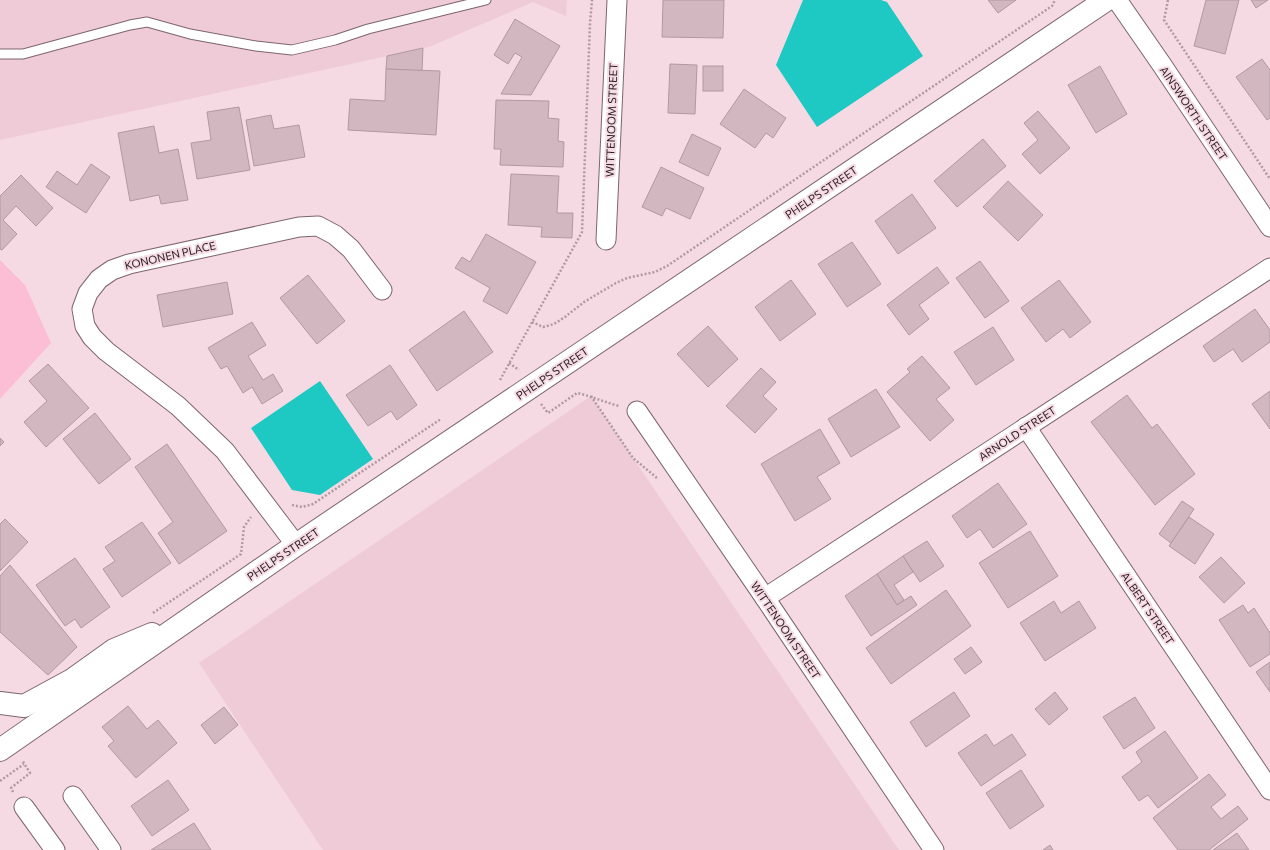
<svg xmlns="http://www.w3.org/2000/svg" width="1270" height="850" font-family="Commissioner,sans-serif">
<rect width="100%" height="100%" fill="#f6dae3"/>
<g fill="#eecbd6">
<path d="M0 0H567L566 16 533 2 429 47 0 140Z"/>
<path d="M591 396 899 850H323L199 663Z"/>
</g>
<path fill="#fcbed4" d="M0 260 25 285 51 343 0 399Z"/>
<g fill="#1ec8c3">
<path d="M803 0H881L887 2 923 56 817 127 776 65Z"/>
<path d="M320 381 373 459 320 495 292 490 251 428Z"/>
</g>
<g fill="#d2b7c0" stroke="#b298a1">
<path d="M663 0H724L723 38 662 37Z"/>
<path d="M988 0H1016L998 13Z"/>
<path d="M1206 0H1239L1225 54 1194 46Z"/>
<path d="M1251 0H1268L1256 8Z"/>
<path d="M515 19 560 46 531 95 501 94 522 57 515 53 508 64 494 55Z"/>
<path d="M423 48 422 71 386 69 387 56Z"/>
<path d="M1262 59 1270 70V118L1267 120 1236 77Z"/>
<path d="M670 64 697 65 695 114 668 113Z"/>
<rect x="703" y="66" width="20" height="25"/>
<path d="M1100 66 1127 114 1096 133 1068 85Z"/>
<path d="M386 69 440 71 436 135 348 130 350 99 385 101Z"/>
<path d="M744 89 786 118 773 138 766 133 755 148 720 124Z"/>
<path d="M496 100 549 101 548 118 559 119 558 141 564 142 563 167 500 165 501 149H494Z"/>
<path d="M239 107 250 170 197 179 191 143 211 140 207 112Z"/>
<path d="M1038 111 1070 148 1040 174 1022 154 1038 140 1024 123Z"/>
<path d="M271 115 274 129 299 125 305 157 254 166 246 120Z"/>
<path d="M154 126 159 153 178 149 188 200 161 204 159 195 130 201 118 133Z"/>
<path d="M692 134 721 148 708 176 679 162Z"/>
<path d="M983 139 1006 166 957 207 934 181Z"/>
<path d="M91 164 110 177 86 213 46 187 57 171 77 185Z"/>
<path d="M661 167 704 188 690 219 666 208 662 216 642 207Z"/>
<path d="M511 174 559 176 557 213H573L572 238 541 237 542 227 508 225Z"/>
<path d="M21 175 53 208 36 226 16 206 3 220 17 234 2 250 0 249V196Z"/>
<path d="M1008 181 1043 215 1018 241 983 207Z"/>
<path d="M912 194 936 228 898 254 875 221Z"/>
<path d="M486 234 536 262 507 314 483 301 490 288 455 268 462 257 470 262Z"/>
<path d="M852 242 881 284 847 307 818 264Z"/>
<path d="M980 261 1009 301 985 318 956 278Z"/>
<path d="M937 267 949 283 919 305 929 319 909 335 887 305Z"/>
<path d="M308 275 345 321 317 344 280 298Z"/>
<path d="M791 280 816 314 780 341 755 307Z"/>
<path d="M1059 280 1091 322 1070 338 1063 329 1046 342 1021 308Z"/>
<path d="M227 282 233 314 163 327 157 295Z"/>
<path d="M1255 309 1270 330V342L1242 362 1233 349 1214 362 1203 346Z"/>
<path d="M464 311 493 352 437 391 409 350Z"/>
<path d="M252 322 266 345 248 356 263 380 273 374 283 391 262 404 252 387 243 393 227 366 221 369 208 348Z"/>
<path d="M708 326 738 359 708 387 677 354Z"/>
<path d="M993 327 1014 360 976 385 954 352Z"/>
<path d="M922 356 950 388 936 399 954 420 930 441 887 392 910 372 907 369Z"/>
<path d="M48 364 89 408 46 447 24 422 47 401 29 381Z"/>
<path d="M390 365 417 405 397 420 391 411 368 426 346 395Z"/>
<path d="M761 368 776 382 763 396 777 409 755 433 726 406Z"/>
<path d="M876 389 900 427 851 457 828 419Z"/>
<path d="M1270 391V429L1252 404Z"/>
<path d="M1127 395 1152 428 1157 424 1195 474 1155 505 1091 422Z"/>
<path d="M95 413 131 459 99 484 63 439Z"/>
<path d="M820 429 840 463 817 477 831 499 795 521 761 464Z"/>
<path d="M0 438 4 442 0 446Z"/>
<path d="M167 444 227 531 179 564 158 533 173 522 135 467Z"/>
<path d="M998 483 1027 524 993 548 980 529 967 538 952 516Z"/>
<path d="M1182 501 1194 509 1171 543 1159 534Z"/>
<path d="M1189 517 1214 534 1195 564 1169 546Z"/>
<path d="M5 519 28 542 0 571V524Z"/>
<path d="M142 522 171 563 122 597 103 569 115 561 105 547Z"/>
<path d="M1030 531 1058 576 1008 608 979 563Z"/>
<path d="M927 541 944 566 920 582 903 556Z"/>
<path d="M903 556 913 572 894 585 904 600 897 605 877 574Z"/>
<path d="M1221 557 1245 583 1224 603 1199 577Z"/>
<path d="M75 558 110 607 81 628 75 619 65 626 36 585Z"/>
<path d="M10 565 77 647 48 675 0 632V576Z"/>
<path d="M877 574 897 605 911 596 917 605 871 636 845 596Z"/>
<path d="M946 590 971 626 891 684 866 648Z"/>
<path d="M1054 601 1061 613 1079 601 1096 628 1045 661 1020 623Z"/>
<path d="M1243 605 1248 613 1254 608 1270 633V654L1250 667 1219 620Z"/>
<path d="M971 647 982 662 965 674 954 659Z"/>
<path d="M1270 662V692L1256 672Z"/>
<path d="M954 692 970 716 926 747 910 722Z"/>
<path d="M1055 692 1068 709 1049 725 1035 709Z"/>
<path d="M1135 697 1155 728 1124 749 1103 717Z"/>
<path d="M128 706 147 729 158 720 177 743 136 778 108 746 114 741 102 727Z"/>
<path d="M224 707 238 725 215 744 201 725Z"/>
<path d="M1165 731 1198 778 1158 808 1148 795 1139 801 1122 777 1142 762 1136 752Z"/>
<path d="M986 734 994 746 1012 734 1026 755 981 786 958 753Z"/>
<path d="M1021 770 1044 806 1010 829 986 793Z"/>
<path d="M1209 774 1226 795 1211 807 1221 819 1238 806 1248 819 1209 850H1178L1153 818Z"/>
<path d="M168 780 189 810 152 836 131 806Z"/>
<path d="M194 823 211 850H151Z"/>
<path d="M1237 833 1249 850H1213Z"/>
<path d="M1050 845 1053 850H1043Z"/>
</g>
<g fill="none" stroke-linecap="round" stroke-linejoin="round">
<defs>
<path id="service" d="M0 54H23L130 25 147 22 190 34 256 46 292 50 335 40 368 29 486 0"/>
<g id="minor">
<path d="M1117 0 1162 65 1270 227"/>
<path d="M606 240 617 0"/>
<path d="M637 411 765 598 934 850"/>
<path d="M1026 427 1270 790"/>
<path d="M296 545 225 451 178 406 106 351 92 337 85 326 82 309 88 293 99 279 112 270 129 264 299 227 318 226 335 235 351 249 382 290"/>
<path d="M765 598 1270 268"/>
<path d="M73 796 111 850"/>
<path d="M24 807 55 850"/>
</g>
<g id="secondary">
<path d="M0 703 24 706 72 680 114 650 152 634"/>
<path d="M0 750 296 545 1106 0"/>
</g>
</defs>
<use href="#service" stroke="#7d656d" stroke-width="11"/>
<use href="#minor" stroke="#7d656d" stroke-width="21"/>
<use href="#secondary" stroke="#7d656d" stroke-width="24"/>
<g stroke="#b09aa1" stroke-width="2.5" stroke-dasharray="2 2" stroke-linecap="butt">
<path d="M1168 0 1164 20 1270 179"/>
<path d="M532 322 543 327 554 324 565 317 584 302 616 283 627 278 655 272 667 266 1052 6 1055 0"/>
<path d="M509 363 519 370"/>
<path d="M500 380 582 232 590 23 592 0"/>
<path d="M591 396 633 458 657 478"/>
<path d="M541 404 548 413 577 393C591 396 604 402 619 406"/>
<path d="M292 505 302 507 313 504 441 419"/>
<path d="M153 613 241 554 244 527 251 517"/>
<path d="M0 781 24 764"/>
<path d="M13 792 11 788 30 773 22 760"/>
</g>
<use href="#service" stroke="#fff" stroke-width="9"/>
<use href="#minor" stroke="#fff" stroke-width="19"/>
<use href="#secondary" stroke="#fff" stroke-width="22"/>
</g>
<g text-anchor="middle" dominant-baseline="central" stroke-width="4" stroke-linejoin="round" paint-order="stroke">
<g font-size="11" fill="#2b2124" stroke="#f6dae3">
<text transform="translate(1194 113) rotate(56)">AINSWORTH STREET</text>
<text transform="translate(611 120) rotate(-88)">WITTENOOM STREET</text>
<text transform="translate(821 192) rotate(-34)">PHELPS STREET</text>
<text transform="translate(170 255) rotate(-13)">KONONEN PLACE</text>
<text transform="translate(552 373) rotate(-34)">PHELPS STREET</text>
<text transform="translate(1017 433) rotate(-33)">ARNOLD STREET</text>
<text transform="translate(283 554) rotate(-34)">PHELPS STREET</text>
<text transform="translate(1148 608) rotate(56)">ALBERT STREET</text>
<text transform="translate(786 630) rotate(56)">WITTENOOM STREET</text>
</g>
</g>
</svg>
